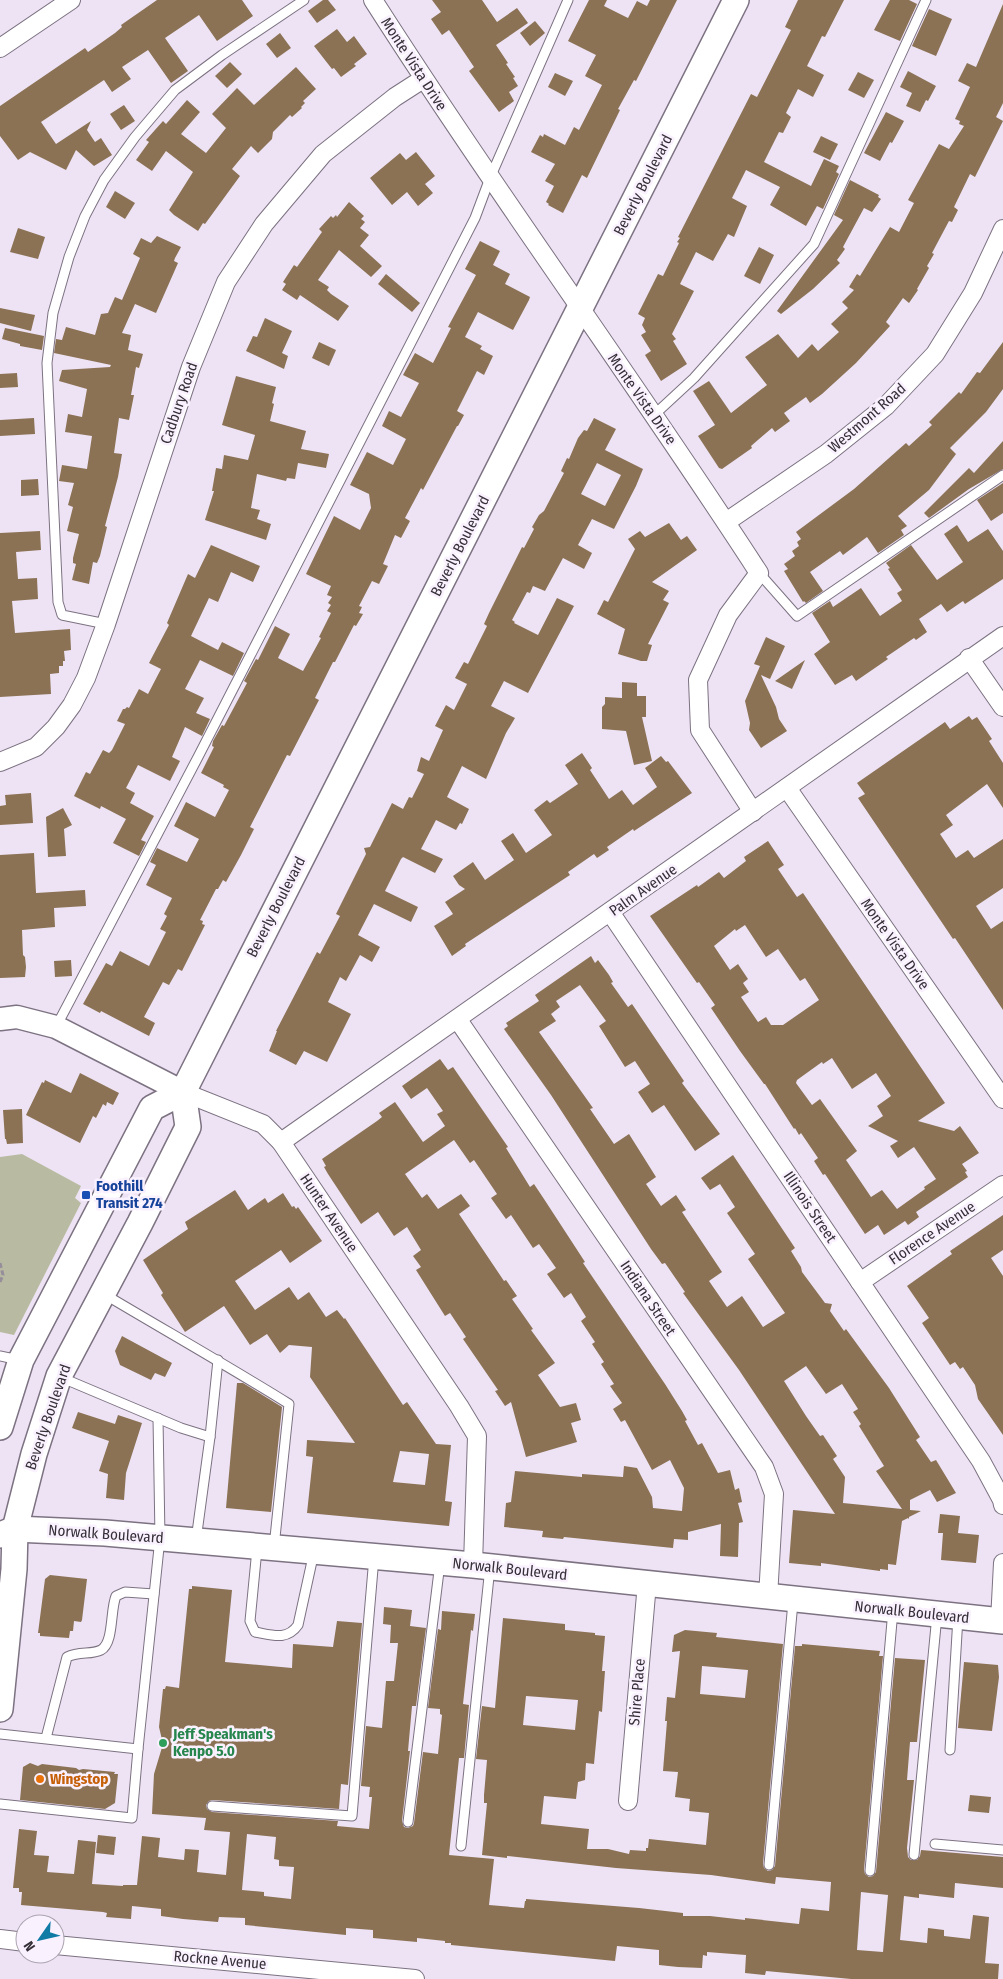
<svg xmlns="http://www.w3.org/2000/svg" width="1003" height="1979" font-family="'Fira Sans Condensed',sans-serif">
<rect width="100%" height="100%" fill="#eee3f4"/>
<path fill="#b8bba1" d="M22 1154 81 1186 75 1198 81 1203 14 1335 0 1332V1157Z"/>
<g fill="#8b7255" fill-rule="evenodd">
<path d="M157 0H242L253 16 217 41 199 15 165 38 188 71 171 83 148 50 122 67 131 79 112 92 104 80 41 122 56 144 91 121 87 130 95 142 101 138 112 155 94 166 76 150 66 170 30 152 18 160 0 136V106L85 48 88 52 115 33 122 27 121 25Z"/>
<path d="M323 0H328L336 10 317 23 308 11Z"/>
<path d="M432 0H482L497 22 517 8 528 23 496 45 508 63 506 64 515 77 513 78 518 86 509 92 514 101 499 112 469 71 474 67 449 30 442 35 431 19 441 12Z"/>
<path d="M589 0H607L604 6 628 18 637 1 647 6 650 0H677L636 81 634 80 618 109 620 110 587 178 582 175 563 213 548 205 549 204 546 202 554 186 545 181 555 164 531 152 540 135 543 137 544 134 565 145 574 127 579 130 602 85 585 76 596 55 568 41Z"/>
<path d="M798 0H844L825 37 822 36 807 66 824 75 813 97 798 89 786 113 791 117 783 133 779 132 764 162 811 186 824 159 839 166 836 172 839 174 823 209 817 206 806 226 770 205 780 187 746 170 732 198 747 206 734 237 728 234 713 261 696 252 680 284 694 291 672 334 676 339 673 341 687 364 661 381 645 355 651 351 641 335 646 332 642 325 645 318 638 314 658 274 663 276 679 243 677 242 680 238 678 237 751 94 757 97 791 30 785 27Z"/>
<path d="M890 0H909L917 4 900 41 874 30Z"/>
<path d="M1003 4V103L996 117 1003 121 975 177 970 174 954 207 958 210 952 222 949 221 932 253 934 254 927 266 929 268 917 289 918 290 909 303 903 298 886 322 890 326 856 363 822 394 810 403 806 397 784 413 790 421 775 432 772 428 751 446 752 448 722 469 719 468 698 436 715 425 693 391 709 381 731 413 767 385 745 357 778 334 798 358 812 344 818 351 839 332 831 324 848 308 842 302 854 290 849 287 857 274 860 276 890 227 899 232 914 203 908 200 939 144 949 149 964 126 959 124 960 121 955 119 970 87 958 81 967 63 976 67Z"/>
<path d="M929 9 952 19 936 56 912 46Z"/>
<path d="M535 21 545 33 530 46 520 33Z"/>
<path d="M337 29 347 42 354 36 367 54 354 64 356 66 341 77 334 68 332 69 314 46Z"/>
<path d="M280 33 291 48 277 58 266 44Z"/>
<path d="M230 62 242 74 227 88 215 76Z"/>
<path d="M296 67 316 89 303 101 305 103 301 107 302 108 292 117 290 115 273 132 272 139 258 153 251 146 232 169 240 176 205 224 203 223 198 231 174 215 169 210 193 172 166 151 152 171 136 160 149 142 146 140 163 121 166 124 187 100 200 112 181 134 206 153 226 128 212 114 237 88 254 105Z"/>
<path d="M908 71 936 86 928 101 926 100 920 112 906 106 912 93 900 87Z"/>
<path d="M858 72 874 80 864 98 848 90Z"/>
<path d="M555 73 573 81 565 96 548 87Z"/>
<path d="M124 105 135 121 121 130 110 114Z"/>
<path d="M886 112 904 121 892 143 890 142 880 161 864 153Z"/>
<path d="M821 136 838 144 830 160 813 152Z"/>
<path d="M416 152 435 176 425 184 433 193 418 206 407 192 392 205 370 178 400 153 406 160Z"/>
<path d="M850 180 879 195 878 197 881 199 872 212 864 208 843 247 845 249 837 260 840 263 813 289 781 314 777 311 843 220 834 215Z"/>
<path d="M115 191 135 203 125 219 106 207Z"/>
<path d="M349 202 364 216 361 219 365 222 360 228 369 235 360 246 382 266 371 277 339 250 318 280 329 287 327 290 331 294 349 306 338 321 300 295 297 300 282 290 286 284 283 282 294 265 297 267 322 232 319 229 331 216 333 218 336 215 337 217Z"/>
<path d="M18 228 45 237 38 259 10 252Z"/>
<path d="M157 236 181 247 175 258 174 261 178 263 156 313 135 304 122 333 131 335 128 350 143 354 139 368 136 367 131 395H134L129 420 119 418 114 453 122 454 118 477 105 526 107 527 100 556 97 563 93 562 89 584 72 580 76 564 73 563V558L79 534 67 531 73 507 68 505 74 483 59 481 62 465 87 469 92 436 65 432 68 414 82 417 87 389 59 381 62 370 110 367 111 365 54 353 56 339 62 340 66 327 95 335 101 314 108 313 115 297 122 300 140 258 133 254 141 238 151 243Z"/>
<path d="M480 241 500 251 493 265 510 274 505 284 530 297 529 300 513 330 478 312 465 337 482 346 480 349 493 356 484 375 477 371 457 411 464 415 458 426H457L423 490 421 488 405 518 410 521 401 538 395 535 383 564 388 566 379 584 372 581 359 606 362 607 359 613 363 614 356 626 354 625 335 662H333L315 698 319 700 290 756 287 755 250 827 254 829 241 855 226 882 223 880 218 889H216L200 920 203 921 202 924 205 925 182 971 178 969 169 985 163 982 144 1017 155 1023 149 1036 101 1011 100 1013 83 1004 106 963 112 966 120 951 149 966 166 932 160 929 167 916 164 914 172 898 146 885 156 865 150 862 157 848 187 862 199 839 174 826 186 802 215 817 229 790 223 787 224 785 201 773 214 747 212 746 213 741 222 725 224 726 247 683 244 681 256 659 258 660 275 626 290 634 278 658 303 671 321 638 319 637 331 613 327 611 331 605 328 603 332 597 327 595 331 586 306 574 334 516 360 530 371 508 369 494 350 485 367 452 393 465 406 439 382 426 389 411 401 417 419 383 403 375 415 353 433 363 451 328 448 327 476 275 465 269Z"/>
<path d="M759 247 774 255 760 284 744 276Z"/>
<path d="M386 274 420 303 412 312 378 284Z"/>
<path d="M0 308 35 315 31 331 0 323Z"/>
<path d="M265 318 292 331 282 353 288 356 284 369 246 351 253 336 257 337Z"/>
<path d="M5 328 44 336 42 350 20 346V344L2 339Z"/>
<path d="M319 342 336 350 329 366 312 358Z"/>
<path d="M1003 342V389L986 412 950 448 956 454 929 490 898 516 907 526 901 530 904 535 878 553 867 537 843 555 840 551 810 572 823 591 806 603 804 601 803 602 784 571 788 569 784 564 795 556 792 551 799 546 797 542 801 539 796 532 854 489 906 443 909 446 932 425 929 422 959 392 961 394 977 372 980 373Z"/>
<path d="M17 373 18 387 0 388V374Z"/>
<path d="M236 376 276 387 272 403 274 404 270 421 306 431 301 449 329 454 326 468 298 463 295 479 287 478 286 481 257 474 251 508 260 510 257 519 271 524 266 540 205 520 214 491H212L216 468 222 469 224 455 248 460 255 435 222 425Z"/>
<path d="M34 418 35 434 0 436V420Z"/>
<path d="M594 418 616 429 605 450 643 469 636 486 614 529 592 519 578 545 592 553 584 569 563 558 545 591 533 586 530 593 527 592 512 620 515 622 514 623 538 635 557 598 574 606 528 693 504 681 491 706 515 718 506 733 486 779 462 766 447 797 469 809 462 824 460 823 456 830 436 820 421 849 443 859 435 873 403 857 401 859 385 891 418 907 411 922 374 904 358 935 380 947 372 962 360 955 346 981 340 977 328 1002 351 1014 327 1062 304 1051 296 1065 269 1051 277 1031H276L317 952 320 954 340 916 336 914 366 854 364 848 370 847 392 803 403 809 409 797 412 798 424 774 417 771 421 757 429 761 443 730 435 726 446 705 454 710 467 684 455 678 464 662 468 664 487 626 484 624 489 613 522 547 524 548 534 529 532 527 539 515 544 511 564 473 561 471 567 458 569 459 578 438 584 430 587 431ZM597 463 621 475 605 506 581 494Z"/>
<path d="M1003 441V469L969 489 929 518 924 513 969 468 974 473Z"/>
<path d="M38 479 39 495 21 496V480Z"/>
<path d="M1003 483V513L991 521 977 500Z"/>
<path d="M669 523 681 540 687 536 697 550 652 582 669 591 663 600 669 603 648 644 652 645 647 661H641L618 654 625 629 597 614 604 600 608 602 635 549 628 539 640 531 645 537Z"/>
<path d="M957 525 968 542 988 529 1003 551V579L965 604 963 601 947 612 941 604 919 619 927 632 916 640 914 638 886 657 888 659 856 681 852 675 835 685 814 654 830 642 812 613 830 601 833 607 861 588 880 616 902 601 897 593 902 590 888 569 890 568 886 563 911 545 937 580 963 562 944 534Z"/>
<path d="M40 531 41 550 16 552 18 579 37 578 38 599 12 601 15 633 70 629 71 650 64 651 65 661H63V666H59V673L50 674 51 694 0 697V533Z"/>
<path d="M211 545 260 566 253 582 231 572 218 602 209 598 191 636 218 650 222 642 244 653 233 676 200 660 185 689 204 698 196 713 210 719 202 736 185 727 172 757 180 761 170 781 138 765 126 788 135 793 130 803 154 816 141 840 146 842 139 856 113 843 126 819 101 806 100 809 74 796 86 772 90 774 103 750 109 753 112 750 125 724 117 721 123 709H125L127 707 129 708 139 689 148 694 161 669 149 663 169 625 167 623 188 574 195 578Z"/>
<path d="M766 637 785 646 770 679 761 675 776 707 779 719 787 731 761 748 749 730 750 723 745 701 760 666 754 664Z"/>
<path d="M805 660 792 689 775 681Z"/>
<path d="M622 682 637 683V696H646V717H642L652 761 634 765 626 731 602 729V707L605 704V697L622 698Z"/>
<path d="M969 716 972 720 977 717 992 739 989 741 1003 763V808L987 784 946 815 953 825 940 834 956 858 968 850 974 858 1003 839V888L976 906 991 929 1003 921V1010L955 938 953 939 858 798 865 794 857 783 945 722 950 729Z"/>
<path d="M582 753 592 768 590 770 609 799 622 790 633 805 657 787 645 768 661 756 666 762 668 761 692 793 634 831 633 829 607 847 609 850 597 858 594 854 568 872 570 875 465 944 466 946 452 956 434 926 453 914 445 902 465 889 459 885 453 876 473 862 485 880 514 860 501 841 513 833 526 853 552 835 534 810 547 800 550 803 578 784 565 765Z"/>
<path d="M31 793 33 823 0 825V806L6 805 5 795Z"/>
<path d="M63 808 72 825 64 829 66 856 48 857 46 817Z"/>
<path d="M768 841 784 865 778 869 797 897 803 893 945 1103 918 1121 954 1131 960 1126 979 1153 962 1164 967 1171 965 1172 968 1177 916 1212 919 1217 908 1225 905 1221 884 1235 878 1225 865 1234 825 1174 823 1175 814 1161 818 1158 801 1133 799 1135 795 1128 794 1129 765 1084H764L740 1051 711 1008 715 1005 699 982 697 983 650 916 697 885 698 887 719 872 724 878 746 861 744 857ZM745 925 766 957 778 949 800 981 805 978 819 1000 783 1025H771L766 1017 758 1022 741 997 749 992 743 983 748 979 738 964 730 970 714 946 735 929 736 931ZM832 1058 852 1089 876 1073 891 1096 877 1106 883 1116 868 1126 898 1141 890 1146 898 1158 914 1147 936 1179 924 1187 925 1189 897 1209 882 1190 871 1197 846 1160 857 1151 820 1099 812 1105 796 1083 797 1080 822 1062 823 1064Z"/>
<path d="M34 853 36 893 85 890 86 906 54 908 55 927 22 930 23 955 25 957 26 967 25 977 0 978V855Z"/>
<path d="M591 956 595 963 598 960 609 975 613 982 611 983 628 1007 632 1004 684 1081 682 1083 720 1134 695 1151 664 1105 652 1113 638 1092 650 1084 635 1061 625 1067 599 1026 606 1021 580 985 556 1001 560 1007 551 1014 556 1021 539 1032 593 1108 590 1109 614 1144 629 1134 656 1177 646 1184 661 1206 676 1195 686 1210 682 1212 722 1272 709 1281 727 1307 742 1296 763 1327 785 1313 748 1259 755 1254 727 1213 735 1207 720 1184 710 1190 701 1178 733 1155 795 1248 791 1251 801 1267 802 1272 825 1303 832 1304 830 1311 844 1331 846 1329 889 1388 920 1437 916 1440 931 1462 936 1460 956 1493 937 1502 930 1490 910 1500V1510L921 1511 909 1517V1519L908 1518 902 1521 896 1565 888 1564V1570L880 1569V1571L821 1563V1566L789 1563 793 1510 835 1514 739 1370 683 1293 685 1292 665 1263 662 1264 651 1249 551 1095 504 1029 508 1026 506 1023 539 1001 535 995ZM806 1366 826 1394 842 1384 858 1409 853 1412 861 1424 859 1426 884 1466 876 1471 902 1509 843 1503 845 1477 833 1459 837 1456 823 1435 820 1436 806 1416 784 1381Z"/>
<path d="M71 960 72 976 55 977 54 961Z"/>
<path d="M440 1059 448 1070 453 1067 508 1147 506 1148 530 1187 534 1184 544 1199 585 1262 583 1263 665 1384 682 1411 687 1420 685 1421 698 1445 702 1443 718 1473 730 1470 735 1490 739 1488 742 1502 738 1503 743 1522 739 1523 738 1557 720 1556 721 1524 688 1532V1540L674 1539 673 1548 564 1537 563 1539 542 1537 543 1531 504 1527 506 1503 511 1502 515 1471 582 1477V1474L623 1477 624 1466 637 1468 652 1497 653 1508 682 1511 684 1488 670 1460 652 1470 625 1420 621 1422 613 1409 622 1403 610 1386 614 1384 601 1364 604 1362 592 1344 595 1342 581 1321 586 1317 571 1293 564 1298 547 1274 556 1268 539 1244 533 1248 511 1215 506 1219 491 1198 497 1194 474 1160 470 1163 454 1140 405 1174 422 1198 427 1194 438 1209 461 1194 470 1206 459 1214 504 1281 506 1280 517 1296 512 1299 533 1329 531 1330 555 1363 538 1375 560 1407 576 1403 581 1420 571 1423 577 1442 526 1457 511 1402 505 1406 495 1391 498 1390 463 1339 466 1337 450 1313 445 1316 416 1270 421 1267 413 1256 421 1250 407 1227 394 1236 378 1212 361 1224 328 1174 324 1167 326 1166 322 1159 377 1121 382 1117 379 1113 395 1102 423 1142 445 1126 437 1114 443 1111 427 1088 411 1099 402 1086Z"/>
<path d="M80 1073 119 1093 113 1105 107 1102 106 1106 103 1104 96 1118 93 1116 80 1143 26 1115 42 1082 44 1083 45 1080 71 1093Z"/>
<path d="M22 1109 23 1143 7 1144 6 1139H5L3 1110Z"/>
<path d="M235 1190 248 1210 265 1198 268 1203 283 1193 292 1207 294 1206 296 1209 298 1207 322 1241 290 1263 281 1250 235 1281 255 1310 289 1287 298 1300 309 1292 326 1317 337 1310 344 1319 345 1318 403 1405 407 1402 436 1444 451 1445 445 1501 452 1502 449 1526 307 1513 313 1457 306 1456 307 1440 355 1443 310 1377 312 1347 289 1345 280 1353 267 1334 250 1345 224 1306 185 1332 176 1318 161 1295 163 1293 143 1260 188 1229 185 1222ZM400 1451 429 1454 425 1485 393 1482Z"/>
<path d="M1003 1215V1250L991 1258 1003 1276V1435L978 1399 975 1385 963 1367 960 1369 955 1362 950 1365 922 1323 929 1318 907 1286 952 1254 950 1251Z"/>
<path d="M122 1336 172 1363 165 1377 155 1373 151 1380 120 1365 115 1351Z"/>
<path d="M237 1383H243L282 1407 271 1512 226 1508Z"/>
<path d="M78 1412 115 1424 118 1415 142 1423 126 1473 124 1500 106 1498 108 1474 99 1471 109 1441 72 1428Z"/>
<path d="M940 1514 960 1516 958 1533 979 1535 976 1563 941 1560 943 1533H938Z"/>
<path d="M50 1575 87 1579 82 1620 81 1622 74 1621 73 1631H70L69 1638 40 1636V1633H38L45 1579Z"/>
<path d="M192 1586 232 1590 225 1662 292 1668 293 1644 333 1647 337 1621 362 1623 348 1785 341 1784 339 1809 212 1800 209 1801 206 1805 207 1809 212 1812 338 1821 337 1826 369 1829 372 1797H369L370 1787 361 1786 366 1726 382 1728 386 1681H394L398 1643H390L391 1625 383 1624 384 1607 412 1610 410 1626 426 1628 416 1706H412L408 1751H410L402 1821 404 1827 408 1828 413 1826 414 1823 423 1752 438 1754 442 1715 440 1714V1709L428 1708 438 1629 441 1630 442 1611 475 1614 473 1631 471 1630 463 1704 469 1705 464 1758H459L449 1855 494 1859 489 1905 524 1908 525 1901H526V1899L639 1908 683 1913V1916H710L745 1920V1918L799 1924 801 1908 829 1911 831 1882 776 1877 775 1884 711 1875 616 1868 507 1856V1858L482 1855 487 1803H484V1795L487 1760 476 1759 482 1706 495 1708 503 1618 565 1624V1630L595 1633V1635L605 1636 602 1671H605L602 1712 599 1711 594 1764 586 1763 585 1780 578 1782 576 1799 544 1796 541 1824 589 1829 587 1849H608L629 1854 630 1850 646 1851V1848H648L649 1839 706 1845 709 1813 689 1811 690 1799 675 1797 678 1772 663 1771 667 1721H665L667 1697 675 1698 680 1651 672 1652 674 1635 685 1630 717 1633 716 1637 783 1644 763 1864 764 1868 768 1871 772 1870 775 1866 795 1646H802V1644L880 1651 879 1656H883L864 1870 865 1874 869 1877 873 1876 876 1872 895 1658 925 1660 917 1742H910L907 1780H914L907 1848 908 1857 911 1860H917L920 1856 921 1850 1003 1857V1888L955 1883 954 1898 919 1894V1898L904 1896 900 1940 927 1943 928 1928 944 1930V1936L970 1939 973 1915 989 1917 985 1963 999 1964 998 1979H851L766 1971 765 1975 745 1973 746 1955 707 1952V1956L703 1955 702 1968 678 1967 659 1965V1950L617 1946 615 1961 451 1945V1943H445V1941L417 1938V1942L373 1938V1930L346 1928V1935L245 1925V1918L219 1917 218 1922 183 1919 161 1916V1909L132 1906 131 1919 106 1917 107 1913 103 1912 21 1905 22 1892H19V1888H13L19 1829 37 1831 34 1855 49 1856 47 1872 74 1874 78 1840 96 1842 92 1884 123 1886V1885H137L142 1836 160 1838 158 1857 184 1860 185 1849 199 1850 197 1872 226 1875 230 1832 204 1830 206 1818 152 1814 154 1774 163 1744 159 1727 163 1689H165L166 1686 179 1688 189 1589H192ZM702 1666 748 1670 745 1698 700 1694ZM526 1696 578 1700 575 1730 523 1725ZM247 1834 276 1837 274 1859 279 1860V1866L294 1867 291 1899 264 1896V1892L242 1890ZM861 1892 888 1895 883 1952 857 1950Z"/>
<path d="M964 1662 998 1665 999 1677 992 1731 958 1728Z"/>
<path d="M30 1763 38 1766 42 1764 76 1768 79 1770 83 1769 115 1772 114 1774H118L115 1803 105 1809 20 1800 23 1767Z"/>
<path d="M970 1795 991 1797 989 1813 968 1811Z"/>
<path d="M98 1835 116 1837 114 1855 96 1853Z"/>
</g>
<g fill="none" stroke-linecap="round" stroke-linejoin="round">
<defs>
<g id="service">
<path d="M654 415 694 378 814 244 926 0"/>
<path d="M759 573 797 616 1003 475"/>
<path d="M106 624 62 615 58 602 47 363 53 313 69 257 85 216 104 180 135 137 175 90 222 55 304 0"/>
<path d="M56 1027 198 757 475 218 490 178 568 0"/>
<path d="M104 1294C166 1331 228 1366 289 1404L274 1547"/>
<path d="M0 1356 19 1360"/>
<path d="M60 1377 181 1428 210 1437"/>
<path d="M196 1540 210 1437 218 1360"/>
<path d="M257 1549 250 1621 255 1632C272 1635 287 1641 298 1625L314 1552"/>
<path d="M0 1734 138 1749"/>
<path d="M46 1738 67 1657C80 1651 91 1655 101 1650 114 1643 110 1610 116 1596L125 1592 154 1594"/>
<path d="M950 1750 958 1617"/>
<path d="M0 1804 132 1818 138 1749 160 1538 158 1418"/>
<path d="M212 1806 352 1816 374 1557"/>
<path d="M408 1822 440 1563"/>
<path d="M935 1844 1003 1850"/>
<path d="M461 1846 490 1567"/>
<path d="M914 1855 937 1615"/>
<path d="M769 1865 793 1602"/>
<path d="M870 1871 893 1610"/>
</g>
<g id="minor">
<path d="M373 0C497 194 634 380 759 573L728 615 698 680 700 730 753 812"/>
<path d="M0 48 71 0"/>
<path d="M726 522 826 454 886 406 935 354 973 293 1003 229"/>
<path d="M969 658 1003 707"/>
<path d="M0 762 36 747 56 727 72 705 86 678 106 624 191 367 226 282 264 224 323 154 395 97 423 79"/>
<path d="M787 788 1003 1099"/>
<path d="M610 912 981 1461 1002 1500 1003 1505"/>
<path d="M458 1020 764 1467 774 1494 768 1597"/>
<path d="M183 1092 263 1124 281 1142 459 1406 477 1436 473 1565"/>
<path d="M281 1142 1003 636"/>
<path d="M860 1282 1003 1185"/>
<path d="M1000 1621 1003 1563"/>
<path d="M628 1801 647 1583"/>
<path d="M0 1939 25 1942"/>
<path d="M55 1945 415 1979"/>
</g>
<path id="tertiary" d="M0 1019 17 1017 56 1027 183 1092"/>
<g id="secondary">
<path d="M0 1427 21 1360 152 1108 183 1092 736 0"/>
<path d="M0 1535 15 1529 105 1533 473 1565 1003 1621"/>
<path d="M0 1709 14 1569 15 1529 34 1454 59 1376 140 1223 188 1127 183 1092"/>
</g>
</defs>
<use href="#service" stroke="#7c7282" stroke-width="11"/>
<use href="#minor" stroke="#7c7282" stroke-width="20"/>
<use href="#tertiary" stroke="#7c7282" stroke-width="25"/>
<use href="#secondary" stroke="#7c7282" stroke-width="28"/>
<path stroke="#968e9a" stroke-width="3" stroke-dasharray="5 2.5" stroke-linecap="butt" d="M0 1263 3 1275 0 1282"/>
<use href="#service" stroke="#fff" stroke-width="9"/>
<use href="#minor" stroke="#fff" stroke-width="18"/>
<use href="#tertiary" stroke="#fff" stroke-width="22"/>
<use href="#secondary" stroke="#fff" stroke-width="25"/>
</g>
<rect fill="#1a4fb4" stroke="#faf1ff" stroke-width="2" x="81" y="1190" width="10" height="10" rx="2.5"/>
<circle fill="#2e9e5b" stroke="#faf1ff" stroke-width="2" cx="163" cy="1743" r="5"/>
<circle fill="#e8710a" stroke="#faf1ff" stroke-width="2" cx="40" cy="1779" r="5"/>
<g text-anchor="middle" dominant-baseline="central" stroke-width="5" stroke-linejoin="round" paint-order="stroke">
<g font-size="15" fill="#353037" stroke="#faf1ff">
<text transform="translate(414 64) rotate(57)">Monte Vista Drive</text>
<text transform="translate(643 185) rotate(-63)">Beverly Boulevard</text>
<text transform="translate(642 399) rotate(55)">Monte Vista Drive</text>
<text transform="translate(179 403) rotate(-71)">Cadbury Road</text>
<text transform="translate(867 418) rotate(-41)">Westmont Road</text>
<text transform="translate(460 546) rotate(-63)">Beverly Boulevard</text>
<text transform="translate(643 890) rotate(-35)">Palm Avenue</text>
<text transform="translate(276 907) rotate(-63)">Beverly Boulevard</text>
<text transform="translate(895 944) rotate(55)">Monte Vista Drive</text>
<text transform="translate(810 1207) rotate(56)">Illinois Street</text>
<text transform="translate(329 1213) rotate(56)">Hunter Avenue</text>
<text transform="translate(932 1233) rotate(-34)">Florence Avenue</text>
<text transform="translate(648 1298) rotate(56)">Indiana Street</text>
<text transform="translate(48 1417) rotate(-71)">Beverly Boulevard</text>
<text transform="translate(106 1534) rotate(4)">Norwalk Boulevard</text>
<text transform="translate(510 1569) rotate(6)">Norwalk Boulevard</text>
<text transform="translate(912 1612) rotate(6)">Norwalk Boulevard</text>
<text transform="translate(637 1692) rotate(-85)">Shire Place</text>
<text transform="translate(220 1960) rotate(5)">Rockne Avenue</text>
</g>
<g font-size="15" font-weight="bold" fill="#164399" stroke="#faf1ff" text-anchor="start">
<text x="96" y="1186">Foothill<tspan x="96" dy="17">Transit 274</tspan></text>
</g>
<g font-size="15" font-weight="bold" fill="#27864d" stroke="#faf1ff" text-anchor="start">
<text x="173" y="1734">Jeff Speakman's<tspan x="173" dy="17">Kenpo 5.0</tspan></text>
</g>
<g font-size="15" font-weight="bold" fill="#c56008" stroke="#faf1ff" text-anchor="start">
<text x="50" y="1779">Wingstop</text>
</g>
</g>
<g transform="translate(40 1939) rotate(236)"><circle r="24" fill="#faf1ff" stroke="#aba4af"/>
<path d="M0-4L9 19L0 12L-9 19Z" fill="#107ba5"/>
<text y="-8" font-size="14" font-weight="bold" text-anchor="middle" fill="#353037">N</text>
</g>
</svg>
